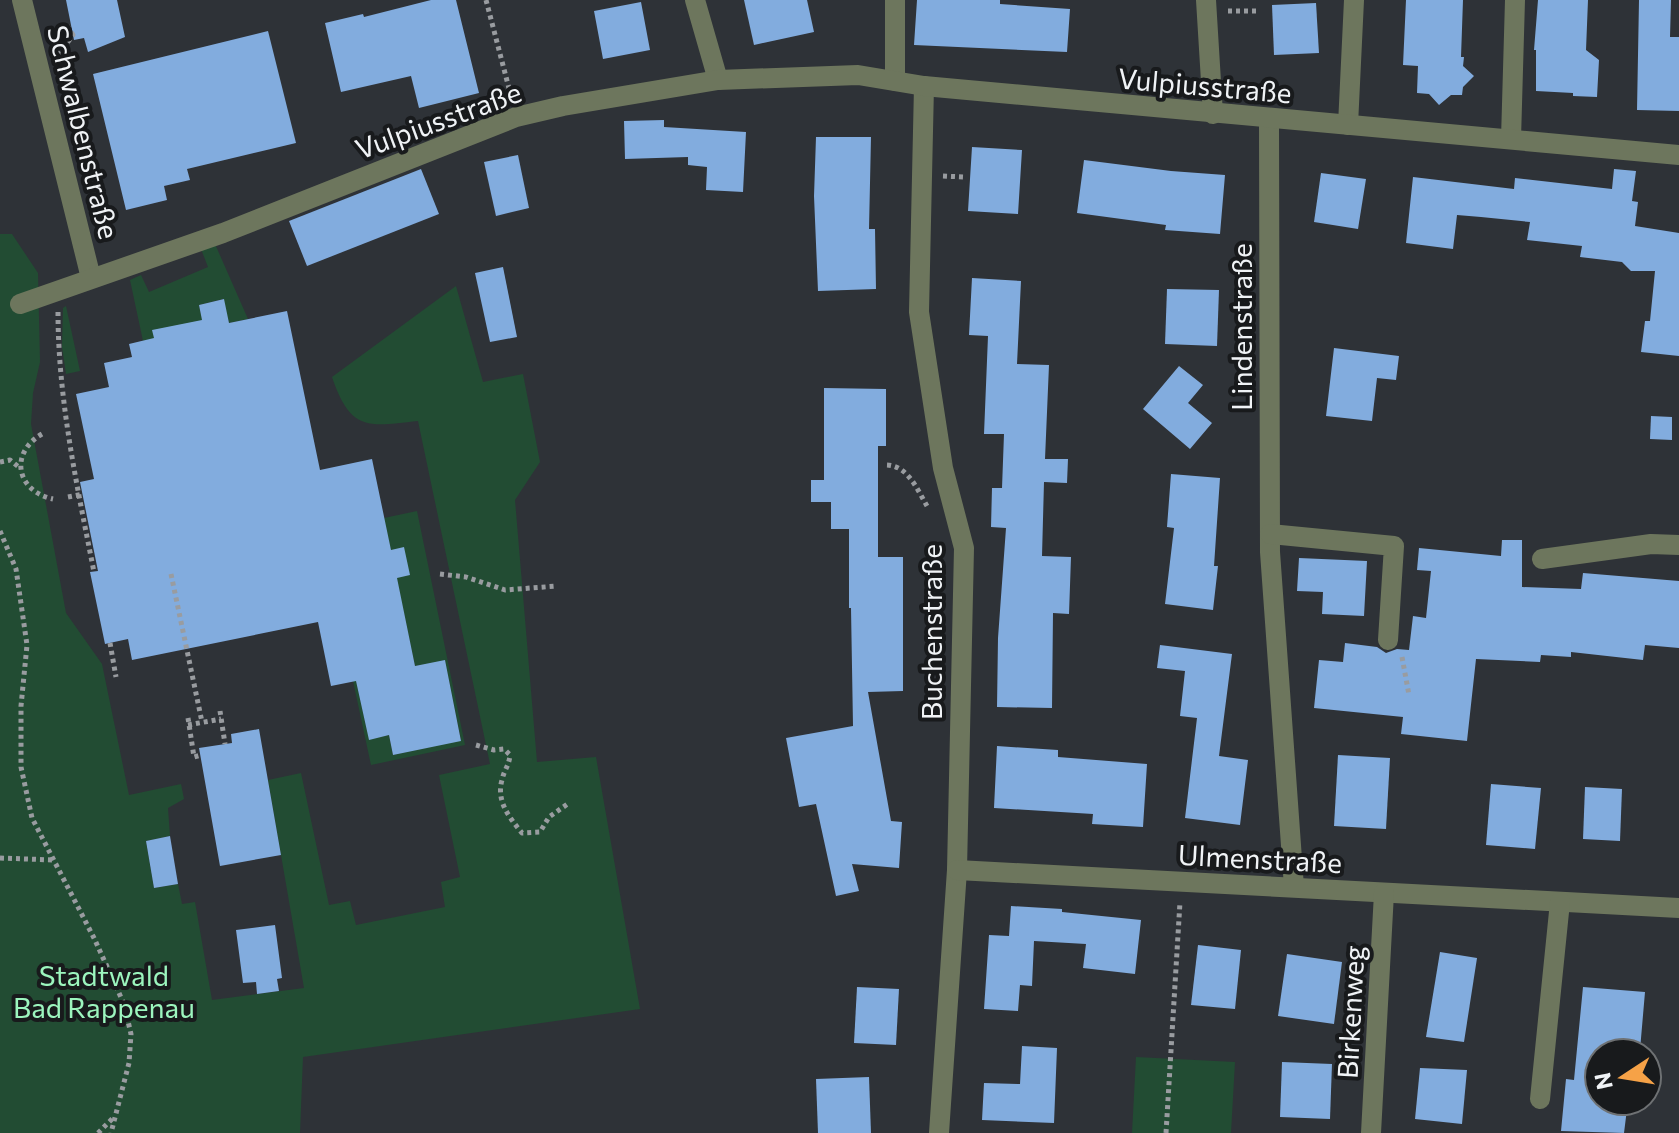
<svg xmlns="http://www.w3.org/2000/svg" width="1679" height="1133" font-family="Commissioner,sans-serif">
<rect width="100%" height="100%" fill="#2e3237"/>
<g fill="#224c33">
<path d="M0 234H12L38 273 40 362 33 393 31 424 66 613 102 664 129 795 181 784 184 799 168 808 170 836 146 841 154 888 178 884 182 904 195 902 212 1000 304 988 268 780 301 773 329 905 350 901 356 925 445 907 441 882 460 877 439 775 490 764 418 421C369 426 351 433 332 377L456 286 483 382 523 374 540 462 515 500 537 762 596 757 640 1009 303 1057 300 1133H0Z"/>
<path d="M215 244 248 319 229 323 223 299 199 305 204 328 143 341 130 280 141 275 149 292 208 267 201 249Z"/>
<path d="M66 306 80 371 66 374 62 347 63 308Z"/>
<path d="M417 511 465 745 371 765 353 681H356L369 739 389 735 393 755 461 740 445 661 415 666 384 518Z"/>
<path d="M1136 1057 1235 1062 1231 1133H1132Z"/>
</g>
<g fill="#82acde">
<path d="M66 0H117L125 37 88 52 84 38 74 40Z"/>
<path d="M431 0H456L479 93 419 108 411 76 341 92 325 23 363 14 364 17Z"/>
<path d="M744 0H807L814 32 754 45Z"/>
<path d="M917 0H1000V4L1070 9 1067 52 914 45Z"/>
<path d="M1406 0H1463L1461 57H1464L1463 66 1474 76 1463 87 1462 95H1451L1439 105 1429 94 1417 93 1418 66 1403 65Z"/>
<path d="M1538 0H1588L1586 50 1599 60 1597 97 1573 96V93L1536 91V50H1534Z"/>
<path d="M1639 0H1671L1670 37H1679V111L1637 110Z"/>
<path d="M641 2 650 50 603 59 594 11Z"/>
<path d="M1316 3 1319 53 1274 55 1272 5Z"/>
<path d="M268 31 296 143 187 169 190 180 164 186 167 200 126 210 93 74Z"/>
<path d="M664 120V127L746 132 743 192 706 190 707 167 688 165V157L625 159 624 121Z"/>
<path d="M816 137H871L869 229H875L876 289 818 291 814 196Z"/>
<path d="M972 147 1022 150 1018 214 968 211Z"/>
<path d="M518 155 529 208 496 216 484 162Z"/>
<path d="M1084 160 1171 171 1225 175 1220 234 1165 230 1166 225 1077 213Z"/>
<path d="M421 169 439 214 307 266 289 221Z"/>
<path d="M1614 169 1636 171 1632 201 1638 202 1635 226 1679 233V356L1641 352 1645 321H1650L1655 271H1631L1622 262 1580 257 1582 246 1527 240 1530 222 1481 217 1457 215 1453 249 1406 243 1413 177 1514 189 1515 178 1612 189Z"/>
<path d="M1321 173 1366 179 1358 229 1314 222Z"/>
<path d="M503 267 517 337 490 342 475 273Z"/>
<path d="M972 278 1021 281 1017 364 1049 365 1045 459H1068L1067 483 1044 482 1042 556 1071 557 1069 614 1053 613 1052 708 997 707 998 638 1006 528 991 527 992 488H1002L1004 434H984L988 336 969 335Z"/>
<path d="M1167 289 1219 290 1217 346 1165 344Z"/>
<path d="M224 299 229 323 287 311 320 470 372 459 391 550 404 547 410 575 397 578 415 666 445 660 461 741 393 755 389 735 369 740 356 681 331 686 318 622 132 660 128 639 105 644 90 572 98 571 80 482 94 479 76 394 109 387 104 363 132 357 129 344 154 338 152 330 202 320 199 305Z"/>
<path d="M1334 348 1399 356 1396 380 1377 378 1372 421 1326 416Z"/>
<path d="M1179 366 1203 385 1188 403 1212 423 1190 449 1143 409Z"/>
<path d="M824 388 886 389V446H878V557H903V691L868 692 891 821 902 822 899 868 852 864 859 891 836 896 816 804 799 807 786 738 853 726 851 608H849V529H831V502H811V480H824Z"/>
<path d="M1651 416 1672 417V440L1650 439Z"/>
<path d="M1171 474 1220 478 1214 566H1218L1213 610 1165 604 1174 528 1167 527Z"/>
<path d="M1502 540H1522V587L1581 589 1583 573 1679 581V648L1645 645 1643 660 1571 652V657L1541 655 1540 662 1476 659 1467 741 1401 734 1403 717 1314 708 1319 660 1343 662 1345 643 1377 647 1386 653 1397 649 1409 650 1413 616 1426 618 1431 571 1417 570 1419 548 1501 556Z"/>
<path d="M1299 558 1367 561 1364 616 1322 614 1323 592 1297 591Z"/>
<path d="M1160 645 1232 654 1219 756 1248 760 1240 825 1185 818 1197 718 1180 716 1185 671 1157 668Z"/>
<path d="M259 729 281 855 220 866 199 748 232 743 231 734Z"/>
<path d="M997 746 1058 750V757L1147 764 1143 827 1092 824 1093 814 994 808Z"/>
<path d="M1338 755 1390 758 1386 829 1334 826Z"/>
<path d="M1491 784 1541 788 1535 849 1486 845Z"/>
<path d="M1585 787 1622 789 1620 841 1583 839Z"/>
<path d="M170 836 178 884 154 888 146 841Z"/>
<path d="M1011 906 1062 909V912L1141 920 1135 974 1083 968 1086 944 1034 941 1032 986 1020 985 1018 1011 984 1009 989 935 1009 936Z"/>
<path d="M275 925 282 978 277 979 279 991 257 994 256 982 243 983 236 930Z"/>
<path d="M1198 945 1241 950 1235 1009 1191 1005Z"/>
<path d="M1440 952 1477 958 1464 1042 1426 1037Z"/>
<path d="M1287 954 1342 962 1334 1024 1278 1016Z"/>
<path d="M857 987 899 989 896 1045 854 1043Z"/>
<path d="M1583 987 1645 992 1640 1050 1599 1046V1101H1628L1624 1133 1561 1131 1566 1079 1574 1080Z"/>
<path d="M1022 1046 1057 1048 1054 1123 982 1120 984 1083 1020 1084Z"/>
<path d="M1282 1062 1332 1064 1330 1119 1280 1117Z"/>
<path d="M1420 1068 1467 1070 1462 1124 1415 1119Z"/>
<path d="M869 1077 871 1133H818L816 1079Z"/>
</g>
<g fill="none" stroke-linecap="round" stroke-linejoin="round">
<g stroke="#999ca0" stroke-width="5" stroke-dasharray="4 4" stroke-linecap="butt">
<path d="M486 0 511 96"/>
<path d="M1228 11H1259"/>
<path d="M58 55 73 35 67 26"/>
<path d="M943 176 964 177"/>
<path d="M58 312C58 399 77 486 94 572"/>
<path d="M42 434C9 453 16 491 53 499"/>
<path d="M0 462 10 460 20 468"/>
<path d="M887 465C908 466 917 489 927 506"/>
<path d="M68 497 83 494"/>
<path d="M0 531 16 569 27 645 21 706V767L32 818 94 938 124 1004 131 1034 129 1063 111 1133"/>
<path d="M171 574 202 722"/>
<path d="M440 574 466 577 505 590 557 586"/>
<path d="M110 643 116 677"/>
<path d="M1402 657 1409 695"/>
<path d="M220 711 225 744"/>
<path d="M188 718 194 757 201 755"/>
<path d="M188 725 221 719"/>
<path d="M476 745 494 750 504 749 510 755C509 766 504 770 502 780 496 801 509 817 522 833L540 832 549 817 569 803"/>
<path d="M0 858 54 860"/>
<path d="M98 1133 114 1117"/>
<path d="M1166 1133 1180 902"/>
</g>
<g stroke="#6d765d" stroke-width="20">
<path d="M22 0 91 278"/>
<path d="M695 0 718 80"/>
<path d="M1206 0 1213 114"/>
<path d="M895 81V0"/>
<path d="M924 86 919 312 943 468 964 548 957 870 939 1133"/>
<path d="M1269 119 1270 552 1294 887"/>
<path d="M1348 125 1354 0"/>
<path d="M1511 139 1515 0"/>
<path d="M20 304 223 233 516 117 563 106 718 80 858 75 924 86 1679 155"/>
<path d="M1270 534 1394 546 1388 640"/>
<path d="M1542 559 1651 544 1679 545"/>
<path d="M957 870 1679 908"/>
<path d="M1540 1099 1560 902"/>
<path d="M1371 1133 1384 893"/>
</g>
</g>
<g text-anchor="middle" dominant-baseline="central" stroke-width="8" stroke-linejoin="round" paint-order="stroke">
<g font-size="28" fill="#f0f3f6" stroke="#181a1c">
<text transform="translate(1205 85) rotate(5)">Vulpiusstraße</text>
<text transform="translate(438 120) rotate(-20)">Vulpiusstraße</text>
<text transform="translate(84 132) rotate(76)">Schwalbenstraße</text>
<text transform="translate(1241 327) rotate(-90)">Lindenstraße</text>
<text transform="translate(931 632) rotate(-90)">Buchenstraße</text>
<text transform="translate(1260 858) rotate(3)">Ulmenstraße</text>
<text transform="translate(1350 1012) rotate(-87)">Birkenweg</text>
</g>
<g font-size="28" fill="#9cf5be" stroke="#181a1c">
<text x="104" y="975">Stadtwald<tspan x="104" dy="32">Bad Rappenau</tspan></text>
</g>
</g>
<g transform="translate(1623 1077) rotate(258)"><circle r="38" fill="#181a1c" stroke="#6e7173" stroke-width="2"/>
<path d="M0-6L14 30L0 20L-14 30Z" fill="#f6a247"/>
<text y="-12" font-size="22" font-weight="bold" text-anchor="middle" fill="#f0f3f6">N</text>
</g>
</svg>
